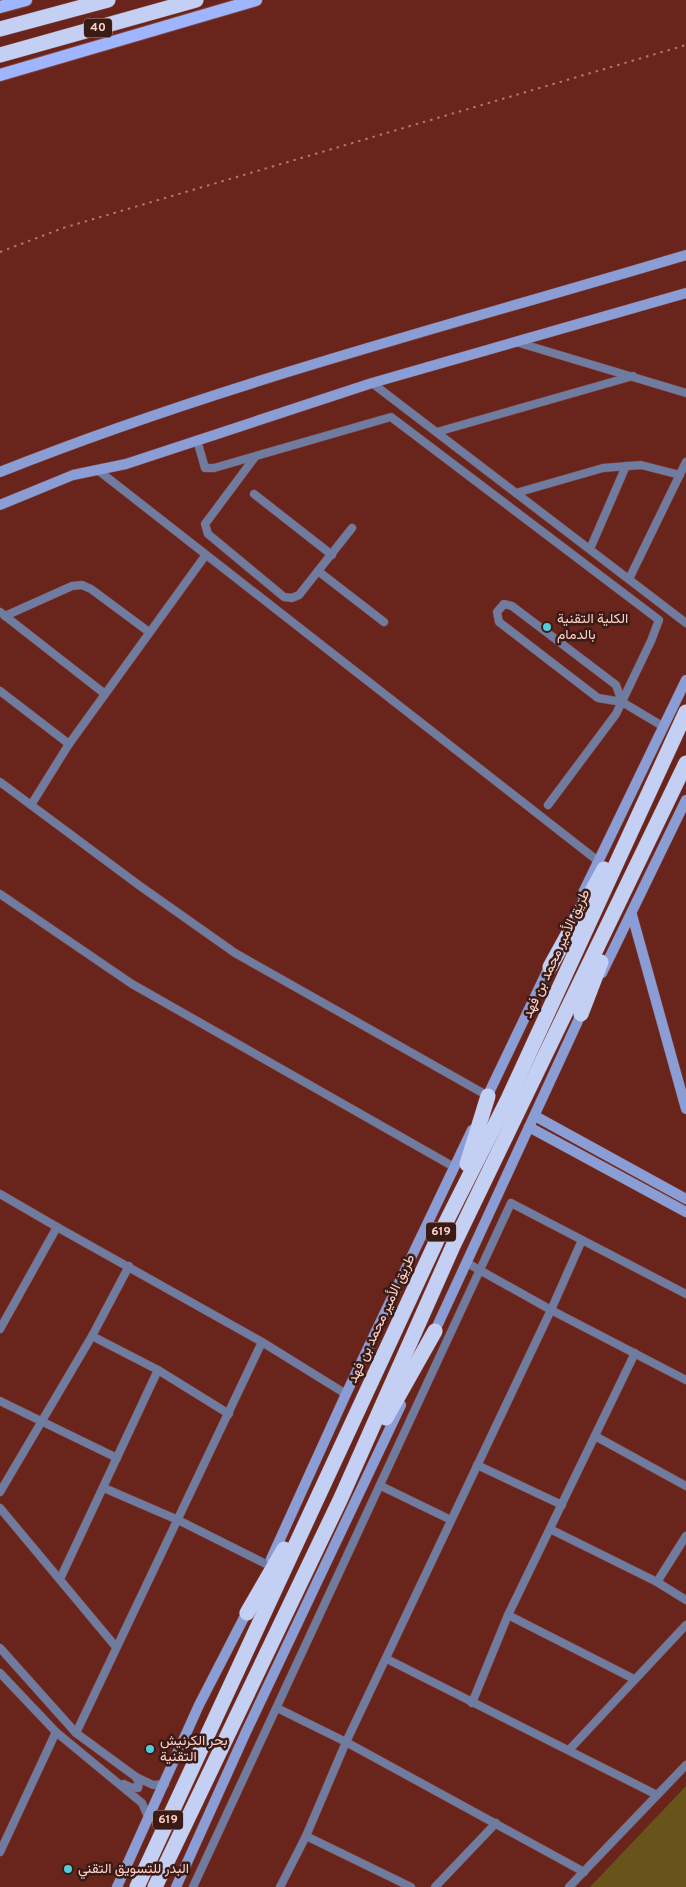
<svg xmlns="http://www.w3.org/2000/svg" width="686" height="1887" font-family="Overpass,Vazirmatn,sans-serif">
<rect width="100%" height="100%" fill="#69241c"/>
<path fill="#68541a" d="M686 1786V1887H590Z"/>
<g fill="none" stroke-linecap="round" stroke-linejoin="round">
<defs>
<g id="street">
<path d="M516 342 686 393"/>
<path d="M372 383 686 623"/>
<path d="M437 432 633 376"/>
<path d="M197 440 205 468H214L391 417 659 620 651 641 616 714 548 805"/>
<path d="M255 457 205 524 208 534 284 597 292 598 299 595 352 528"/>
<path d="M99 471 598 861"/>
<path d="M516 493 603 468 641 465 680 475"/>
<path d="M254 494 332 555"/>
<path d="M590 549 626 466"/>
<path d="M318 571 384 622"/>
<path d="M629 579 686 462"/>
<path d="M0 612 105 694"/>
<path d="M5 616 72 586 82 585 91 589 149 632"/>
<path d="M0 691 69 744"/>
<path d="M622 702 598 698 499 622 497 612 504 604 512 606 616 685 622 702 664 727"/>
<path d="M0 782 140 886 235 953 488 1096"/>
<path d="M31 805 69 744 205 556"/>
<path d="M0 894 132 984 454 1167"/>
<path d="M0 1194 57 1227"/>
<path d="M467 1263 551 1310 686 1380"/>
<path d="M0 1329 57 1227 262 1342 346 1394"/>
<path d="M92 1336 158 1370 229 1414"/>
<path d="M0 1401 117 1458"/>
<path d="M595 1436 686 1486"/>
<path d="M477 1465 562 1505"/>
<path d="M381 1486 451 1520"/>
<path d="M104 1488 178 1520 268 1565"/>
<path d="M0 1492 92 1336 129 1266"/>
<path d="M0 1508 116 1647"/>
<path d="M550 1529 657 1582 686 1600"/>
<path d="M60 1579 158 1370"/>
<path d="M657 1582 686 1536"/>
<path d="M508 1615 634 1679"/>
<path d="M0 1648 76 1733 136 1777 153 1785 165 1784"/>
<path d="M387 1659 657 1795"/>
<path d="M0 1673 56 1732 142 1803 149 1819"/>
<path d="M472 1703 508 1615 635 1353"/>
<path d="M277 1708 346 1742 584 1872"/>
<path d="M76 1733 262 1342"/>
<path d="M569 1750 686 1625"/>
<path d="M124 1784 130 1787 138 1788 139 1783 136 1777"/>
<path d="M306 1836 411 1887"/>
<path d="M0 1852 56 1732"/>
<path d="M193 1887 511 1203 686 1294"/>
<path d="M280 1887 306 1836 346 1742 551 1310 582 1240"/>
<path d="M435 1887 496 1823"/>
<path d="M569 1887 686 1765"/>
</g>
<g id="secondary">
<path d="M0 472C223 383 456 324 686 255"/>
<path d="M0 505 73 475 126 464 372 383 686 293"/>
<path d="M582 895 686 680"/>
<path d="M632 915 686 1109"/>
<path d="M602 973 686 800"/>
<path d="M485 1101 552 961"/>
<path d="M535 1116 686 1199"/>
<path d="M529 1127 686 1212"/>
<path d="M433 1335 583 1010"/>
<path d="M271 1559 346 1394 472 1130"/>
<path d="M117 1887 199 1705 249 1608"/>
<path d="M176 1887 246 1732 401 1405"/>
</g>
<g id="primary">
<path d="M0 7 26 0"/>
<path d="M0 75 256 0"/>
</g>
<g id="highway">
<path d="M0 29 108 0"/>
<path d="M0 55 196 0"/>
<path d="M550 967 604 869"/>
<path d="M581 1014 601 962"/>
<path d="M467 1164 488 1096"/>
<path d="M386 1418 435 1331"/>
<path d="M247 1613 284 1549"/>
<path d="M137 1887 437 1240 509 1097 686 712"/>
<path d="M155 1887 341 1498 453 1246 686 763"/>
</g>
</defs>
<use href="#street" stroke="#83433b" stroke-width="9"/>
<use href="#secondary" stroke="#83433b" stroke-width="11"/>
<use href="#primary" stroke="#83433b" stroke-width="14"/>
<use href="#highway" stroke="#83433b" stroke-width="16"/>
<use href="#street" stroke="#6f7b9f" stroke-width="8"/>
<use href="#secondary" stroke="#8a9dd5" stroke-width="10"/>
<use href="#primary" stroke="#9fb6ff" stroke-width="12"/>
<use href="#highway" stroke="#c4d0f3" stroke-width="15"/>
<path stroke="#b07870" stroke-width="2" stroke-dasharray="2.5 5" stroke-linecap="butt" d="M0 252 63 228 686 45"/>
</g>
<g fill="#54cadd" stroke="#3a1b16" stroke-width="2">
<circle cx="547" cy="627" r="5"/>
<circle cx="150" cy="1749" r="5"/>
<circle cx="68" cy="1869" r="5"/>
</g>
<g text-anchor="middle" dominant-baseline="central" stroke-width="5" stroke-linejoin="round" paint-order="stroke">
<g fill="#3a1b16" stroke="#c19a93" stroke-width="1">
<rect x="84" y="18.5" width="28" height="19" rx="4"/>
<rect x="426" y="1222.5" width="30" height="19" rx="4"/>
<rect x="153" y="1810.5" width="30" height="19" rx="4"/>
</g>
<g font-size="12" font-weight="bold" fill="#fbd0c8">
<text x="98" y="28">40</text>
<text x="441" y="1232">619</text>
<text x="168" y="1820">619</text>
</g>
<g font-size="14" fill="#fbd0c8" stroke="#3a1b16" text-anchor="start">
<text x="557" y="619">الكلية التقنية<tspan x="557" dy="16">بالدمام</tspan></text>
<text x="160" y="1741">بحر الكرنيش<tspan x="160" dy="16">التقنية</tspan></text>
<text x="78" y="1869">البدر للتسويق التقني</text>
</g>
<g font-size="14" fill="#fbd0c8" stroke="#3a1b16">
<text transform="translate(557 954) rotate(-65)">طريق الأمير محمد بن فهد</text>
<text transform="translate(382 1319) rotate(-65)">طريق الأمير محمد بن فهد</text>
</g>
</g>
</svg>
